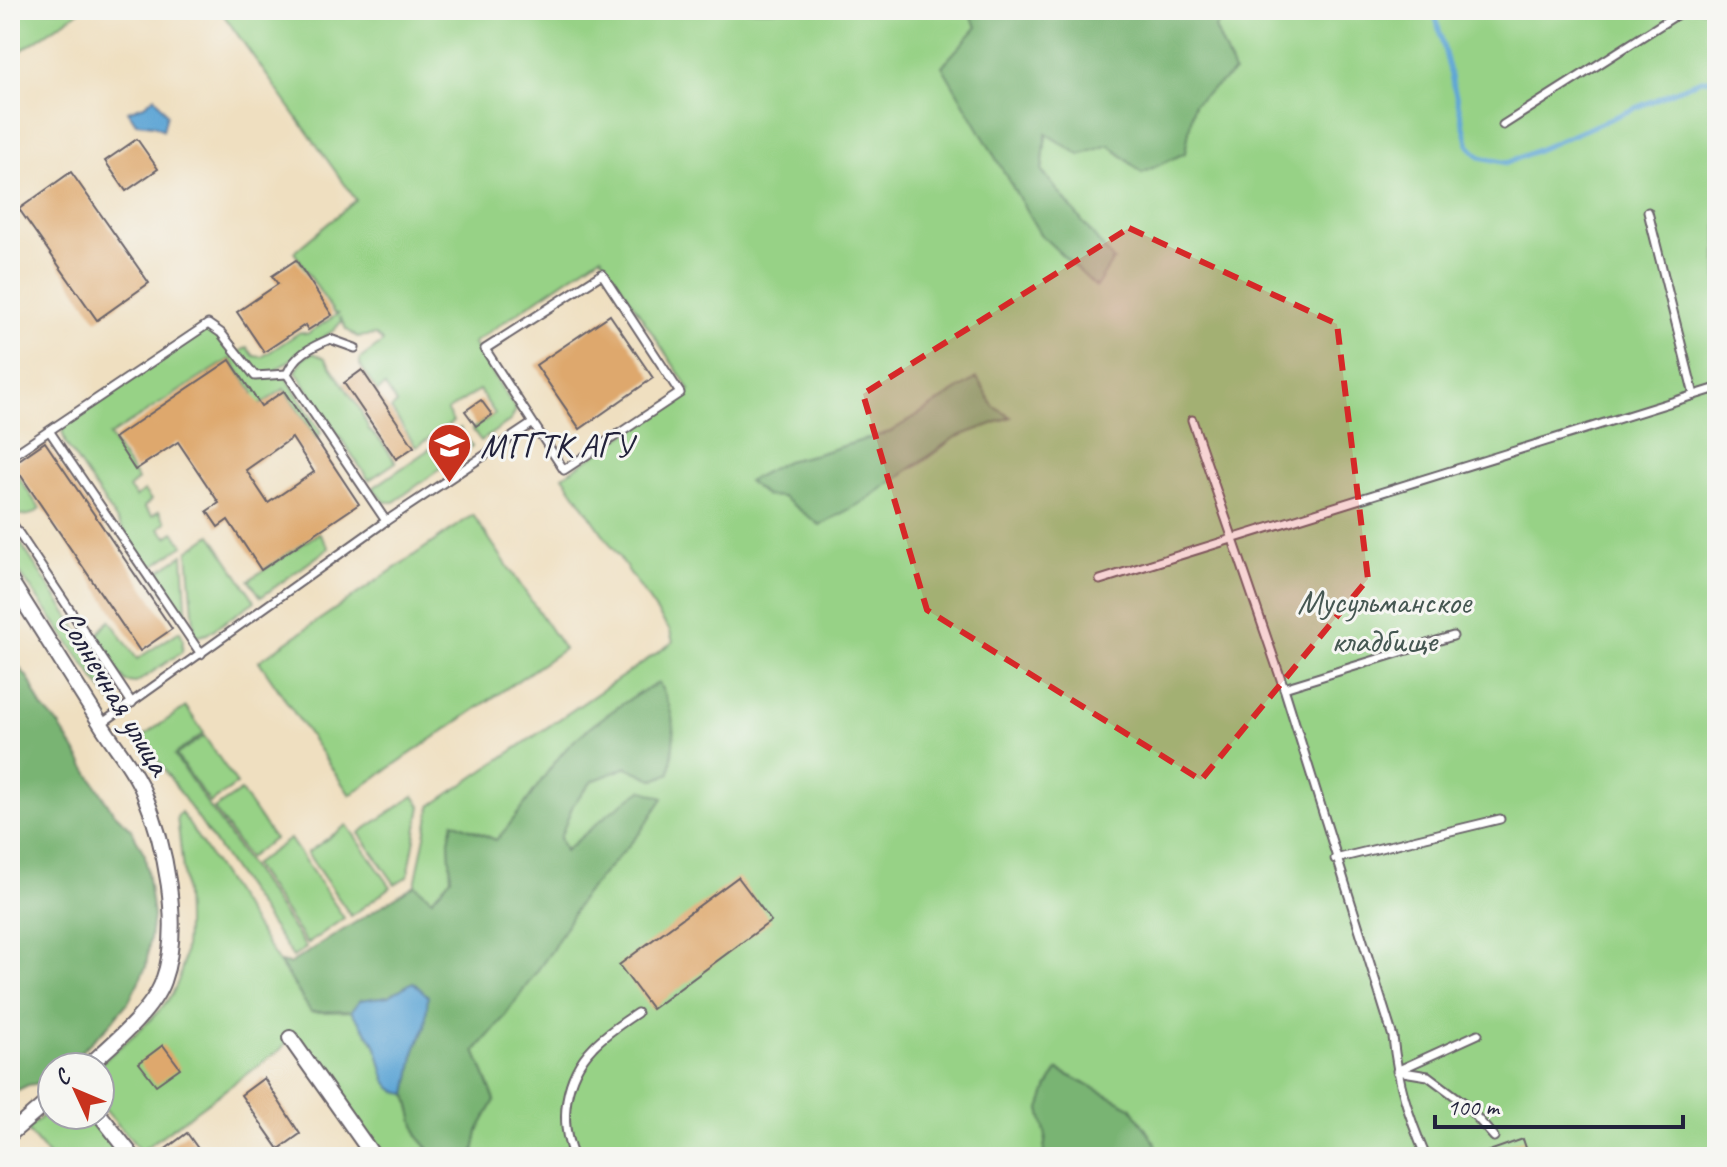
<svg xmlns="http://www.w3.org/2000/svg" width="1727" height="1167" font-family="Caveat,sans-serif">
<rect width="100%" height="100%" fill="#f6f6f2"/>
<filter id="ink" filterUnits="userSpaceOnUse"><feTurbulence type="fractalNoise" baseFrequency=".0125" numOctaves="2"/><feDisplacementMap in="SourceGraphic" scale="16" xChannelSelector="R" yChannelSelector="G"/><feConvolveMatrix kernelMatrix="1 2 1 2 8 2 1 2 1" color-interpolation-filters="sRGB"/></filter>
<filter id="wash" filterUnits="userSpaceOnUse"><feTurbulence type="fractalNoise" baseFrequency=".006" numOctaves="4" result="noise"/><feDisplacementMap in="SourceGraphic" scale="32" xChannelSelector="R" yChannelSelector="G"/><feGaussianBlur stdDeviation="1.8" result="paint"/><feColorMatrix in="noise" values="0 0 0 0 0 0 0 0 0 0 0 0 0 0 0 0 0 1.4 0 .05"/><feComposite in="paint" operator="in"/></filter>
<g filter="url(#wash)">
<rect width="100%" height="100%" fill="#efdfc0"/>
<g fill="#97d286" stroke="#5c7a60" stroke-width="2" fill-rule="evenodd">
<path d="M10 10H81L10 58Z"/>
<path d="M220 10H966L977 27 997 157 1040 233 1113 260 1042 171 1046 134 1184 154 1194 104 1233 72 1215 28 1228 10H1717V1157H1158L1156 1145 1131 1107 1059 1070 1040 1109 1046 1136 1043 1157H473L478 1131 495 1100 475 1051 502 1020 552 950 583 896 639 834 662 799 608 814 566 852 560 838 573 804 592 781 627 767 655 780 639 692 566 749 508 828 496 840 453 822 449 841 451 878 432 899 415 885 431 806 673 642 670 631 563 476 690 390 601 256 473 343 516 410 511 420 481 441 472 429 495 414 479 390 447 411 453 422 416 447 391 409 397 404 385 386 377 392 360 365V359L383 342 376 335 357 337 346 329 340 317 341 322 334 330 277 369 276 376H285L290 383 321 433 317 439 284 389 212 437 204 426 254 393 230 359 109 436 138 480 129 488 136 497 144 491 151 500 144 507 152 516 159 511 166 522 159 528 167 537 174 532 184 545 149 569 66 444 62 431 66 424 208 327 219 334 235 355 247 347 254 356 262 357 300 332 307 334 338 314 334 313 294 252 356 200ZM977 378 994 407 1010 417 954 438 917 466 804 510 782 497 786 461 817 454 890 432Z"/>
<path d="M313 353 325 358 361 411 369 430 380 440 396 462 369 480 296 372 303 358Z"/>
<path d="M460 428 472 446 394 502H385L373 488Z"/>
<path d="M10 464 40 509C29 518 21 517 10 510Z"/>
<path d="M473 515 564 649 350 795 259 661Z"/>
<path d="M10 527 116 688 117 703 111 702 10 559Z"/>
<path d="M319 533 329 548 261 597 249 580Z"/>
<path d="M211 535 255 601 207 634 195 637 188 551Z"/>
<path d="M183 555 187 624 153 575Z"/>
<path d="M110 620 137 659 180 631 183 639 182 652 136 683 126 682 104 655 99 644V633Z"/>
<path d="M186 707 204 733 174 755 306 948 293 957 142 737Z"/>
<path d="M204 736 237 784 210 803 176 755Z"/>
<path d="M241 791 274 839 248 858 214 809Z"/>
<path d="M414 796 421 806 408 876 395 884 359 833Z"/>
<path d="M181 812 311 1012 351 1011C359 1023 372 1036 377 1049 384 1068 381 1092 407 1094L418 1137 436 1157H374L290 1038 281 1049 141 1151 100 1104V1067H96C117 1049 157 1018 172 994 197 954 182 864 177 817Z"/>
<path d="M347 825 391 887 351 916 307 853Z"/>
<path d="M290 839 344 918 307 944 253 865Z"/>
<path d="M52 1108V1115H93L123 1154 118 1157H49L27 1130Z"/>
</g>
<g fill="#79b473" stroke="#4e6b57" stroke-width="2">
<path d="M966 10H1228L1215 28 1234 72 1194 104 1185 153 1142 173 1109 145 1080 155 1046 134 1042 171 1113 260 1096 287 1040 234 942 66 977 27Z"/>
<path d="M977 378 994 407 1011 417 954 438 863 502 820 525 782 497 766 496 748 481 786 461 817 454 890 432Z"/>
<path d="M10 656 29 679 42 707 59 725 113 812 131 829 145 855 153 916 146 967 129 1001 107 1027 64 1067H52V1078L48 1082 28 1085 10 1094Z"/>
<path d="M659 683C678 719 675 734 670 773L655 780 627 767 592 781 573 805 560 838 565 851 608 814 642 790 663 798 639 834 583 896 552 950 502 1020 475 1051 495 1100 478 1131 473 1157H436L418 1137 407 1094 415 1050 425 1027 413 982 389 996 360 1000 351 1011 311 1012 280 962 289 964 415 885 432 899 451 878 449 841 453 822 496 840C522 813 539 780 564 751 581 731 634 694 659 683Z"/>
<path d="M1058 1070 1131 1107 1156 1145 1158 1157H1043L1046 1136 1040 1109 1048 1086Z"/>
</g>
<g fill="#5fa6d5" stroke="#406488" stroke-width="2">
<path d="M155 97 167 114 163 130 154 125 136 123 128 111 144 105Z"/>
<path d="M413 982 428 996 425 1027 415 1050 407 1094C381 1092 384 1068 377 1049 372 1036 359 1023 351 1011L360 1000 389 996Z"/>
</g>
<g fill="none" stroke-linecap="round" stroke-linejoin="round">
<path stroke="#5fa6d5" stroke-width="5" d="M1434 10 1469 146 1480 157 1507 163 1701 80H1717"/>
</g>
<g id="blocks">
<g fill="#dea86d" fill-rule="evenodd">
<path d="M137 139 158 169 126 191 105 161Z"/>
<path d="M71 172 149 283 97 320 19 209Z"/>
<path d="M296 260 332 315 308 330 305 325 264 352 237 312 278 284 272 276Z"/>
<path d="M610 315 653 378 580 429 536 365Z"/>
<path d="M230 360 261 406 284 391 359 504 261 570 228 520 218 527 207 511 219 503 178 442 135 470 114 438ZM292 438 314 472 268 503 246 470Z"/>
<path d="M362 370 414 447 396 459 344 383Z"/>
<path d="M481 400 492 415 476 426 465 411Z"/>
<path d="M45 442 172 629 140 651 13 464Z"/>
<path d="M738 877 771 921 652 1009 619 965Z"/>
<path d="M163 1045 180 1068 156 1085 139 1063Z"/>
<path d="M264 1078 300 1134 279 1149 241 1095Z"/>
<path d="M187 1133 204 1157H155Z"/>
<path d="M1523 1139 1529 1157H1478V1155Z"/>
</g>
</g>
</g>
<g filter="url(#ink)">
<use href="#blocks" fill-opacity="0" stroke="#6a646a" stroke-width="2"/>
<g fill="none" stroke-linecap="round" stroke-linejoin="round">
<defs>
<g id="lane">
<path d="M1503 125 1684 10"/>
<path d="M1648 212 1694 395"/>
<path d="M355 348 330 339C311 347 295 355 287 374L386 521"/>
<path d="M1192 420 1284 688 1393 1037C1398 1083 1408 1115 1426 1157"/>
<path d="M50 432 201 654"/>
<path d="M10 457 208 324 221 333 255 376 287 374"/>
<path d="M10 520 132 703"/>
<path d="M1100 580 1717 388"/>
<path d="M1284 688 1453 636"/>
<path d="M101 724 386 521 533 423 564 470 680 393 602 274 485 349 533 423"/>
<path d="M1335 859 1500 819"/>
<path d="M1399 1070 1478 1034"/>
<path d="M1397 1071 1428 1076 1463 1102 1494 1137"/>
<path d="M574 1157C558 1121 565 1076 593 1047 605 1034 622 1023 637 1013"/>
</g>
<g id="street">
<path d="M10 580C41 630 73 679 104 729 117 749 134 769 143 791 165 843 183 926 163 981 152 1012 111 1045 87 1067"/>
<path d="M290 1038 374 1157"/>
<path d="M100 1115 133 1157"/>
<path d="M10 1134 52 1098"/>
</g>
</defs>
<use href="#lane" stroke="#6a646a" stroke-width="11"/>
<use href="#street" stroke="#6a646a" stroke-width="18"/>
<use href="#lane" stroke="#fff" stroke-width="7"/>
<use href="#street" stroke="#fff" stroke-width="14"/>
</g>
</g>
<path fill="#d62828" fill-opacity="0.2" stroke="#d62828" stroke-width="6" stroke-dasharray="16 10" stroke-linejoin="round" d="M1129 228 1337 324 1368 579 1201 780 927 610 863 394Z"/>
<defs>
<symbol id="university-pin" viewBox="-11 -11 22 30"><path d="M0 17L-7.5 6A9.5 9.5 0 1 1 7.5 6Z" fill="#c8321e" stroke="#f6f6f2"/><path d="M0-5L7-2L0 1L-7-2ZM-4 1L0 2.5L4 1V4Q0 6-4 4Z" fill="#fff"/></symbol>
</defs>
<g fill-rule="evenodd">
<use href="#university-pin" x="424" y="420" width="51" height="69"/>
</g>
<g text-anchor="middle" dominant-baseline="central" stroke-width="6" stroke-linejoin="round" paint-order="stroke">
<g font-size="34" fill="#22223b" stroke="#f6f6f2" text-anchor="start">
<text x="480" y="445">МГГТК АГУ</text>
</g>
<g font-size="34" fill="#455752" stroke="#f6f6f2">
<text x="1384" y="601">Мусульманское<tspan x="1384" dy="39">кладбище</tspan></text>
</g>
<g font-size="34" fill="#22223b" stroke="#f6f6f2">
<text transform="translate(115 692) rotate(59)">Солнечная улица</text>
</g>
</g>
<rect width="1727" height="1167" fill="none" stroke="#f6f6f2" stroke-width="40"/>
<g transform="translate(76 1091) rotate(314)"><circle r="38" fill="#f6f6f2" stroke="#a1a1a9" stroke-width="2"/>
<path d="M0-6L14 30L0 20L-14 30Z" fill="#c8321e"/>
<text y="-12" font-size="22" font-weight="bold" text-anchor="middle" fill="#22223b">С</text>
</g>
<path d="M1435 1115v12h248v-12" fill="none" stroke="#22223b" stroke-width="4"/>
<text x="1447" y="1115" font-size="24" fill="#22223b" stroke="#f6f6f2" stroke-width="6" paint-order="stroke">100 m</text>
</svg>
